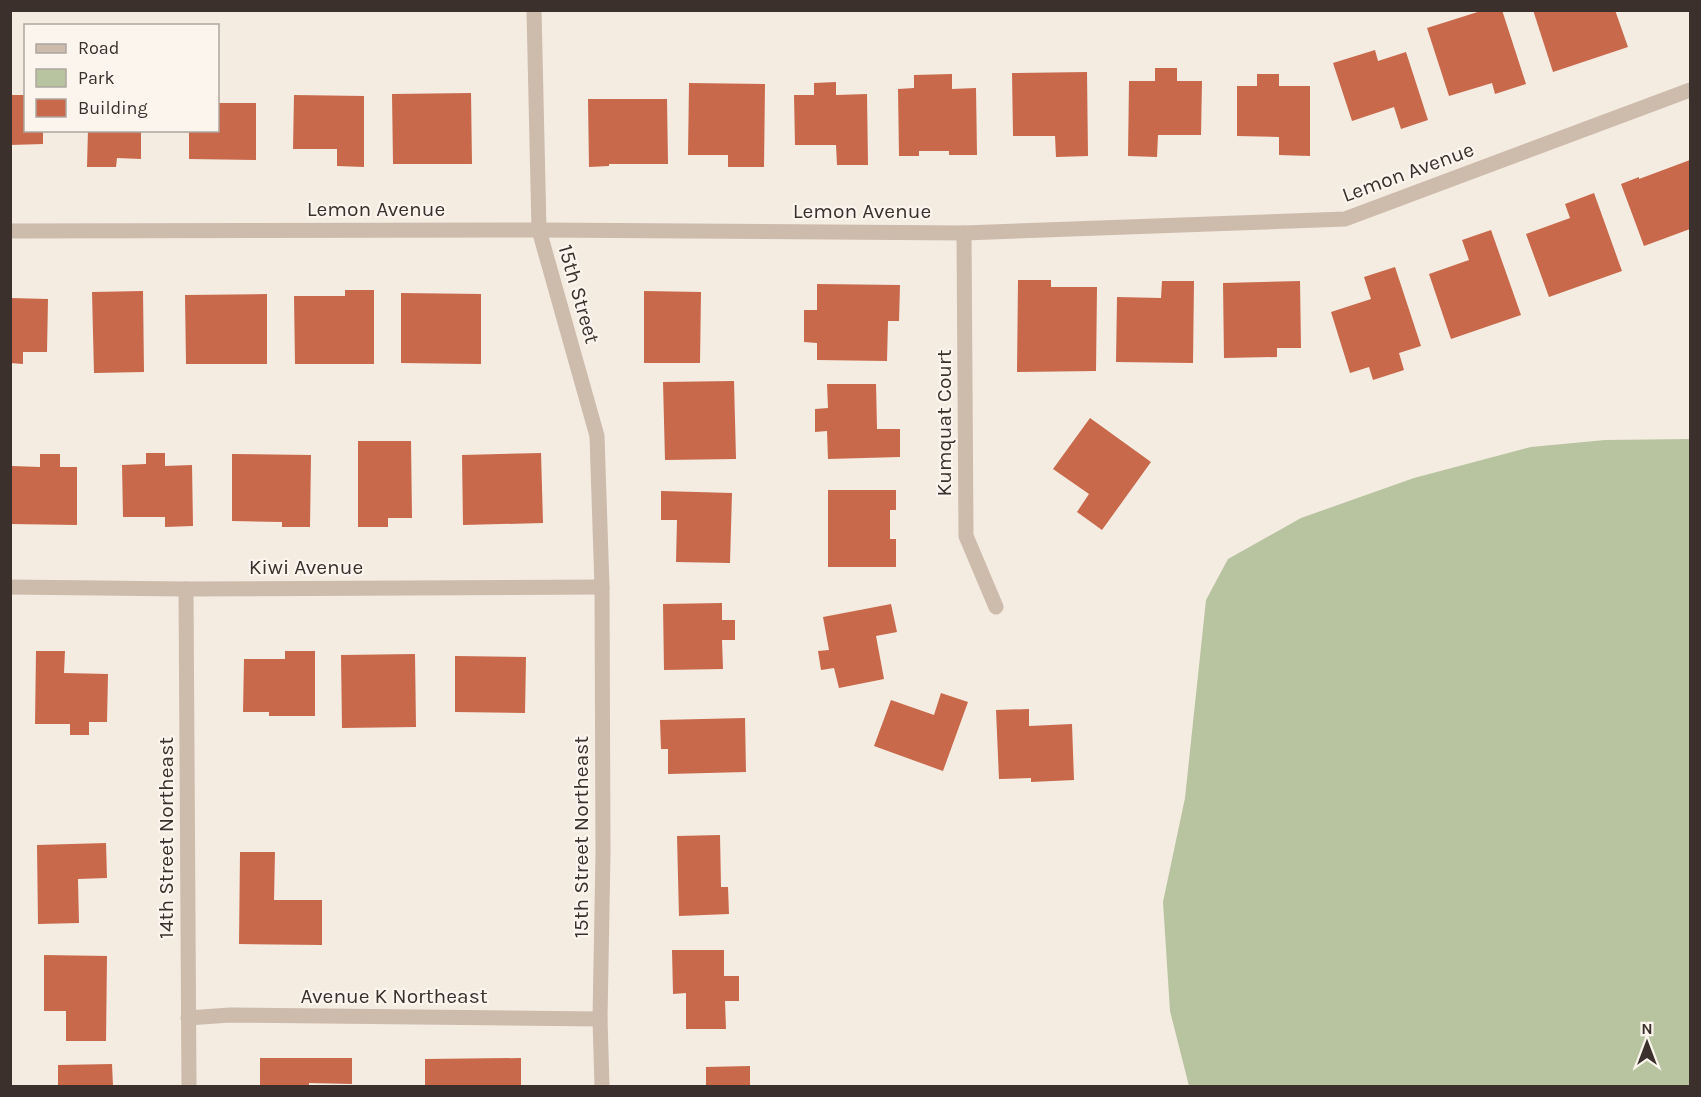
<svg xmlns="http://www.w3.org/2000/svg" width="1701" height="1097" font-family="Karla,sans-serif">
<rect width="100%" height="100%" fill="#f4ebe1"/>
<path fill="#b8c4a0" d="M1690 439V1086H1189L1170 1011 1163 902 1185 798 1206 600 1228 559 1301 518 1414 478 1531 447 1605 440Z"/>
<g fill="#c8694b">
<path d="M1484 10H1502L1526 84 1495 94 1492 83 1449 96 1427 28Z"/>
<path d="M1533 10H1615L1628 47 1553 72Z"/>
<path d="M1375 50 1378 61 1406 52 1428 120 1401 129 1394 107 1352 121 1333 63Z"/>
<path d="M1155 68H1177V81H1202L1201 135H1158L1157 157 1128 156 1129 81H1155Z"/>
<path d="M1087 72 1088 156 1056 157 1055 136H1013L1012 73Z"/>
<path d="M952 74V89L976 88 977 155H949V151H919V156H899L898 89 914 88V75Z"/>
<path d="M1257 74H1279V86H1310V156L1279 155V137L1237 136V86H1257Z"/>
<path d="M836 82V95L867 94 868 165H837L836 145H795L794 95H814V83Z"/>
<path d="M689 83 765 84 764 167H728V155H688Z"/>
<path d="M471 93 472 164H393L392 94Z"/>
<path d="M10 95H26V130H43V144L10 145Z"/>
<path d="M294 95 364 96V167L337 166V149H293Z"/>
<path d="M588 99H667L668 164H609V166L589 167Z"/>
<path d="M218 103H256V160L189 159V130H218Z"/>
<path d="M88 130H141V159L117 158 116 167H87Z"/>
<path d="M1690 160V229L1644 246 1621 184 1639 177V179Z"/>
<path d="M1594 193 1622 271 1549 297 1526 234 1570 218 1565 204Z"/>
<path d="M1491 230 1521 315 1451 339 1429 274 1469 260 1462 240Z"/>
<path d="M1395 267 1421 346 1399 353 1404 370 1373 380 1369 367 1350 373 1331 312 1371 299 1364 277Z"/>
<path d="M1018 280H1051V287H1097L1096 371 1017 372Z"/>
<path d="M1162 281H1194L1193 363 1116 362 1117 297 1161 298Z"/>
<path d="M1300 281 1301 348H1277V357L1224 358 1223 283Z"/>
<path d="M817 284 900 285 899 321H888L887 361 817 360V343L804 342V310H817Z"/>
<path d="M345 290H374V364H295L294 296H345Z"/>
<path d="M143 291 144 372 94 373 92 292Z"/>
<path d="M644 291 701 292 700 363H644Z"/>
<path d="M401 293 481 294V364L401 363Z"/>
<path d="M267 294V364H186L185 295Z"/>
<path d="M10 298 48 299 47 352H23V364L10 363Z"/>
<path d="M734 381 736 459 665 460 663 382Z"/>
<path d="M827 384H876L877 429H900V457L828 459 827 431 815 432V409L828 408Z"/>
<path d="M1090 418 1151 462 1102 530 1077 512 1089 494 1053 469Z"/>
<path d="M358 441H411L412 518H388V527H358Z"/>
<path d="M146 453H165V466L192 465 193 526 165 527V517H123L122 465 146 464Z"/>
<path d="M541 453 543 523 463 525 462 455Z"/>
<path d="M40 454H60V467H77V525L11 524 12 466 40 467Z"/>
<path d="M232 454 311 455 310 527H282V522L232 521Z"/>
<path d="M828 490H896V510H890V539H896V567H828Z"/>
<path d="M661 491 732 493 730 563 676 562 677 520H661Z"/>
<path d="M722 603V620H735V640H722L723 669 664 670 663 604Z"/>
<path d="M891 604 897 632 876 636 884 679 839 688 834 668 821 670 818 651 829 650 823 617Z"/>
<path d="M36 651H65L64 673 108 674 107 722H89V735H70V724H35Z"/>
<path d="M285 651H315V716H269V712H243L244 659H285Z"/>
<path d="M415 654 416 727 342 728 341 655Z"/>
<path d="M455 656 526 657 525 713 455 712Z"/>
<path d="M941 693 968 702 943 771 874 746 891 700 934 715Z"/>
<path d="M1029 709V726L1072 724 1074 780 1031 782V778L999 779 996 710Z"/>
<path d="M745 718 746 772 668 774V749H661L660 720Z"/>
<path d="M720 835 721 887H728L729 914 679 916 677 836Z"/>
<path d="M106 843 107 878 78 879 79 923 38 924 37 845Z"/>
<path d="M240 852H275L274 900H322V945L239 944Z"/>
<path d="M672 950H724V976H739V1001H725L726 1029H686V993L673 994Z"/>
<path d="M44 955 107 956 106 1041H66V1011H44Z"/>
<path d="M260 1058H352V1084L309 1083V1086H260Z"/>
<path d="M521 1058V1086H425V1059Z"/>
<path d="M112 1064 113 1086H58V1065Z"/>
<path d="M750 1066V1086H706V1067Z"/>
</g>
<g fill="none" stroke-linecap="round" stroke-linejoin="round">
<g stroke="#cdbbac" stroke-width="15">
<path d="M534 10 539 230 597 436 602 587 603 854 600 1019 602 1086"/>
<path d="M10 231 540 230 964 233 1345 219 1690 90"/>
<path d="M964 233 966 536 996 607"/>
<path d="M10 587 186 589 602 587"/>
<path d="M186 589 189 1086"/>
<path d="M188 1018 230 1015 600 1019"/>
</g>
</g>
<g text-anchor="middle" dominant-baseline="central" stroke-width="4.5" stroke-linejoin="round" paint-order="stroke">
<g font-size="21" fill="#3b302b" stroke="#fbf5ee">
<text transform="translate(1408 172) rotate(-20)">Lemon Avenue</text>
<text x="376" y="209">Lemon Avenue</text>
<text x="862" y="211">Lemon Avenue</text>
<text transform="translate(579 294) rotate(74)">15th Street</text>
<text transform="translate(944 423) rotate(-90)">Kumquat Court</text>
<text x="306" y="567">Kiwi Avenue</text>
<text transform="translate(581 837) rotate(-90)">15th Street Northeast</text>
<text transform="translate(166 838) rotate(-90)">14th Street Northeast</text>
<text x="394" y="996">Avenue K Northeast</text>
</g>
</g>
<rect width="1701" height="1097" fill="none" stroke="#3b302b" stroke-width="24"/>
<rect x="24" y="24" width="195" height="108" fill="#fbf5ee" stroke="#aea6a0" stroke-width="1.5"/>
<rect x="36" y="44" width="30" height="9" fill="#cdbbac" stroke="#aea6a0" stroke-width="1.5"/>
<text x="78" y="54" font-size="18" fill="#3b302b">Road</text>
<rect x="36" y="69" width="30" height="18" fill="#b8c4a0" stroke="#aea6a0" stroke-width="1.5"/>
<text x="78" y="84" font-size="18" fill="#3b302b">Park</text>
<rect x="36" y="99" width="30" height="18" fill="#c8694b" stroke="#aea6a0" stroke-width="1.5"/>
<text x="78" y="114" font-size="18" fill="#3b302b">Building</text>
<g transform="translate(1647 1043)" stroke="#fbf5ee" stroke-width="4.5" paint-order="stroke">
<path d="M0-4.5L10 22L0 15L-10 22Z" fill="#3b302b"/>
<text y="-9" font-size="16" font-weight="bold" text-anchor="middle" fill="#3b302b">N</text>
</g>
</svg>
